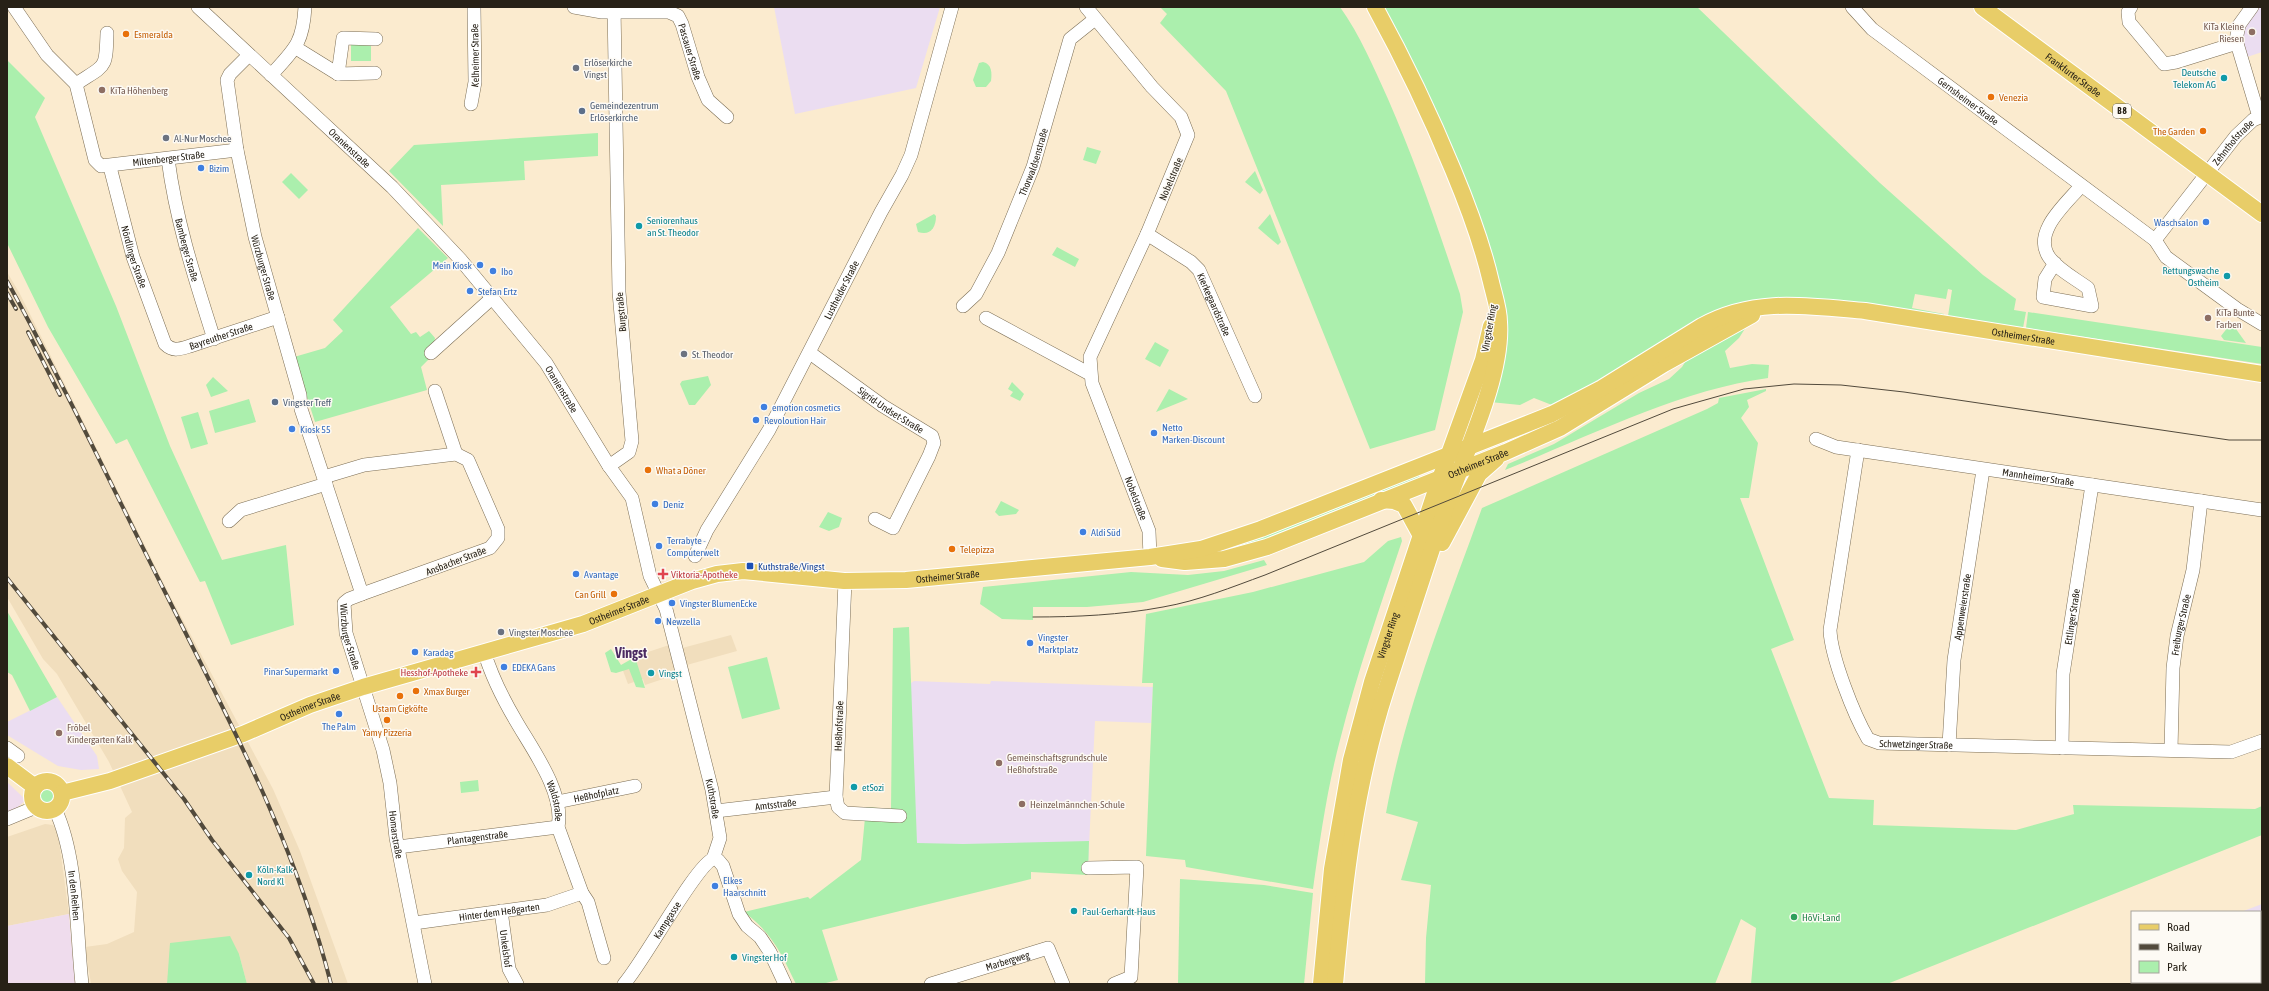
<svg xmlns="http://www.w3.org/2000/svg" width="2269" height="991" font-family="'Asap Condensed',sans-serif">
<rect width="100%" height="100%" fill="#fbebcf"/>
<g fill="#f1debd">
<path d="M7 272 20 294 169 594 273 789 300 851 348 984H247L239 954 168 984H91L85 947 107 944 134 932 137 892 122 871 118 859 124 848 125 818 132 812 109 762 57 674 43 659 7 597Z"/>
<path d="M731 635 737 651 676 668 678 674 645 685 643 679 628 684 622 668 638 662 636 656 669 645 671 651Z"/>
<path d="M45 824 53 825 58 834 69 914 7 926V837Z"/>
</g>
<g fill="#efdced">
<path d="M7 782 26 800 13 811 7 813Z"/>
<path d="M69 914 75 984H7V926Z"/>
</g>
<g fill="#ebddf1">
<path d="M774 7H940L916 88 795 114Z"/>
<path d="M2260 7H2262V52L2247 57 2242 40 2245 26Z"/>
<path d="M914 681 990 684 991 681 1153 687 1151 723 1095 721 1088 867 890 846 908 685Z"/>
<path d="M57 697 97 756 99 769 81 770 58 766 7 735V722Z"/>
<path d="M2262 904V965H2260V912H2241Z"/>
</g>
<g fill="#abefad">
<path d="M1160 7H1340C1360 35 1374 68 1388 99 1416 163 1438 228 1460 294L1463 312 1435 430 1370 449 1226 91 1160 23 1167 14Z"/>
<path d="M1381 7H1697L1880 183 1983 275 2016 299 2014 310 2026 312 2023 328 1948 316 1952 290 1948 289 1946 299 1915 294 1912 308 1944 314 1943 320 1771 301 1557 407 1534 398 1520 405 1490 402 1503 319Z"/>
<rect x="351" y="44" width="20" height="17"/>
<path d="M7 60 45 98 35 117 116 306 170 446 222 560 286 545 294 625 231 645 205 581 200 582 127 439 116 444 48 327 7 243Z"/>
<path d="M983 62C992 64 992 73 991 81L986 87H976L973 80 979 63Z"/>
<path d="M598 133V156L524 161 525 180 441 185 443 226 389 171 414 145Z"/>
<path d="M1087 147 1101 151 1096 164 1083 160Z"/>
<path d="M1255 171 1263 190 1260 194 1245 182Z"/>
<path d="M291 173 308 190 299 199 282 182Z"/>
<path d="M934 214 936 216C936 228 930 236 918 232L916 224Z"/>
<path d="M1270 214 1281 242 1278 245 1258 228Z"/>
<path d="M418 228 448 258 390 307 411 334 416 332 420 337 429 331 435 338 432 356 421 367 427 390 315 422 294 357 325 348 343 331 333 320Z"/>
<path d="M1057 247 1079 259 1075 267 1052 255Z"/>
<path d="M2028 312 2262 347V364L2026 328Z"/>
<path d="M1746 327 1739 338 1725 351 1730 368 1752 364 1769 365 1768 378C1679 390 1588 437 1505 470L1508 464 1554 444 1639 393 1669 379 1682 367 1687 359Z"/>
<path d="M2228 327 2236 329 2246 343 2224 340 2221 336Z"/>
<path d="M1155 342 1169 350 1160 367 1145 359Z"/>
<path d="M708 376 711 385 695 405H689L680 384 682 381Z"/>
<path d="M213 377 228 391 211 397 206 385Z"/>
<path d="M1012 382 1024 394 1020 401 1010 396 1013 392 1008 389Z"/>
<path d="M1169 389 1188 399 1156 412Z"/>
<path d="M1766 389V391L1747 400 1749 407 1741 418 1758 443 1749 498H1740L1794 640 1771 649 1829 798 1874 800 1873 825 2016 830 2074 814 2073 805 2255 809 2262 806V835L1887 984H1751L1756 928 1741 919 1715 984H1425L1426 938 1431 885 1401 880 1418 822 1386 813C1405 708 1446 608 1482 508L1707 409 1718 403 1719 398Z"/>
<path d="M249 399 256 422 215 433 209 411Z"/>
<path d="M198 412 208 444 191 449 181 417Z"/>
<path d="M1420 471 1419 477 1318 517 1263 543 1206 555Z"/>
<path d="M1001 501 1019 510 1016 514 999 516 995 512Z"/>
<path d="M828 512 842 518 839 527 829 531 819 527Z"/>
<path d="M1401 537 1402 541C1380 607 1357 673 1340 740 1327 789 1320 839 1313 889L1186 867 1185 860 1146 856 1153 683H1142L1146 614 1253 592 1364 562 1388 541Z"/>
<path d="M1264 560 1267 565 1143 602 1087 607H1033V620L1002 619 980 604 983 587 1131 572 1188 575 1224 571Z"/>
<path d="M7 611 57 697 30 711 12 675 7 672Z"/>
<path d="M909 627 917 843 963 844 1089 841 1088 875 1031 872V879L822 930 838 980 822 984H796C781 953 772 933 744 912L808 897 810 899 861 860 866 807 891 809 893 628Z"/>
<path d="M611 649 621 665 635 657 645 688 636 687 629 669 616 673 611 672 605 653Z"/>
<path d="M767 657 780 709 742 719 728 667Z"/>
<path d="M478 780 479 791 461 793 460 782Z"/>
<circle cx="47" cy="796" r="10"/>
<path d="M1180 879 1264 885 1313 893 1304 984H1178Z"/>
<path d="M230 936 239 954 247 984H167L170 943Z"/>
</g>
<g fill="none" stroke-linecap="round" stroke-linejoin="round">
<defs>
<g id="minor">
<path id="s1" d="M14 7 47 55 76 84 95 160 101 166 237 150"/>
<path id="s2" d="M198 7 392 187 460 259 546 363 609 466 632 498 650 576 666 609 712 790 720 838 713 859"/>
<path id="s3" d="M574 7 602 12H669L678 16 682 24 698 77 708 100 727 117"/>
<path id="s4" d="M1086 7 1152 87 1181 117 1188 135 1147 234 1090 357 1092 383 1149 531 1150 557"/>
<path id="s5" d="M1852 7 1872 29 2155 240 2166 257 2237 309 2262 324"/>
<path d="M2131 7 2128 12 2129 22 2164 64 2176 62 2237 43"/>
<path d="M2252 7 2239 25 2236 40 2259 117"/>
<path d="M296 48 338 74 375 73"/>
<path id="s6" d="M249 55 230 74 227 80 237 150 255 237 300 395 301 409 362 594 349 599 344 603 346 633 383 750 390 783 396 838 425 984"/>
<path d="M338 74 343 38 376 39"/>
<path d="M271 75C295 49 303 43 305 7"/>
<path d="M76 84C106 64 106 70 107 33"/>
<path id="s7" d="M471 104 475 82 474 7"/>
<path id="s8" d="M168 159C176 221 195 279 214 339"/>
<path id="s9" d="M110 167 133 257 165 344C173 352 180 349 190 346L278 317"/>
<path id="s10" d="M1147 234 1191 262 1199 270 1255 396"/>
<path id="s11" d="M2155 240 2236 136 2253 120 2262 116"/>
<path d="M2055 263 2045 279 2043 297 2092 306 2088 288C2076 279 2058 270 2049 257 2032 232 2066 204 2081 186"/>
<path id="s12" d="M963 306 976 294 998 253 1033 167 1070 39 1095 19"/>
<path d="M986 318 1090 374"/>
<path d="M431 353 492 298"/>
<path id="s13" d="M810 353 883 406 932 436 934 443 929 456 893 528 875 519"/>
<path d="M435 391 456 454"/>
<path id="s14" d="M1816 439 1836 447 2262 510"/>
<path id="s15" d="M1858 450 1830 630C1831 657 1854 715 1868 739L1879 743 2231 752 2262 741"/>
<path d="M609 466 629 452 632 441 619 292 614 7"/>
<path d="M324 477 364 465 456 454 468 460 498 529V538L490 548 362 594"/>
<path d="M229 521 241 510 326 484"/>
<path id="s16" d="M695 556 707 530 769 430 881 212 902 175 911 155 952 7"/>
<path d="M845 581 836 797 838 807 845 813 900 816"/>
<path id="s17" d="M484 651C491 675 503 699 516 721 532 749 565 793 558 827L582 893 588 902 604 958"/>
<path id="s18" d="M1949 745 1954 660 1983 470"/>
<path d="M7 748 18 756"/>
<path id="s19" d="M2062 748 2063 674 2092 485"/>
<path id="s20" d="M2171 750 2173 668 2177 636 2193 570 2201 501"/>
<path id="s21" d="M557 802 635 786"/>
<path id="s22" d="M55 809C78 858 76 930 82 984"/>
<path id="s23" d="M716 811 836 797"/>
<path d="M7 819 36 807"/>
<path id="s24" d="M398 847 558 827"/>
<path d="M713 859 718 860 723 866 739 914 747 926 760 937 770 952 785 984"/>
<path d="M1088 868 1137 867 1131 977 1114 984"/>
<path id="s25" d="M501 911 509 969 517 984"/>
<path id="s26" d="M414 923 547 905 582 893"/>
<path d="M2251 982 2252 984"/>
<path id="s27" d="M624 984C643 963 696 865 713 859"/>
<path id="s28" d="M931 984 1048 948 1063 984"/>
<path d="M2174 984 2179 982"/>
</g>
<g id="major">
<path id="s29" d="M1982 7 2262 214"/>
<path d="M1381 500 1394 501 1404 505 1421 536"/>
<path d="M1442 543 1479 474 1496 459"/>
<path id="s30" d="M1162 559 1185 562 1224 559 1267 547 1506 452 1560 428 1664 364 1752 315"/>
<path d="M7 766 35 787"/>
<circle cx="47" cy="796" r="15"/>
<path id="s31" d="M62 793 110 781 243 734 310 705 363 687 583 624 692 581 717 574 743 571 844 581 906 580 1150 557 1201 549 1261 529 1552 414 1602 388 1702 326C1754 297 1808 306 1865 311L2262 374"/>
<path id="s32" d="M1321 984 1332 869 1351 760 1372 682 1436 490 1483 360 1491 326"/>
<path d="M1335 984C1344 884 1355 786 1386 690 1406 628 1426 566 1447 504 1465 453 1503 376 1499 322 1499 309 1494 295 1491 282 1482 243 1468 206 1453 170 1430 114 1404 60 1375 7"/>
</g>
</defs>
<use href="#minor" stroke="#7c6e55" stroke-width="14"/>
<use href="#major" stroke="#fff" stroke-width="18"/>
<use href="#minor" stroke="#fff" stroke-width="13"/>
<use href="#major" stroke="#e8cd68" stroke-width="16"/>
<path stroke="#524a3c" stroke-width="1" d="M1033 617C1077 617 1120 615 1163 607 1198 601 1232 587 1265 575L1673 409 1744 389 1794 384 1841 385 1904 392 2229 440H2262"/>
<defs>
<g id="rail">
<path d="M7 281C63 382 112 487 164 590 229 720 295 842 331 984"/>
<path d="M7 293 16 309"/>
<path d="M28 332 60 395"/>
<path d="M7 578 184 799 212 840 289 938 314 984"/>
</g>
</defs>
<use href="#rail" stroke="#524a3c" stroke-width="4"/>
<use href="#rail" stroke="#fdfaf4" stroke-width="2.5" stroke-dasharray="8" stroke-linecap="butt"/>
</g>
<g fill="#8d6e63" stroke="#fdfaf4" stroke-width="1.5">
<circle cx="2252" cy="32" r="4"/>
<circle cx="102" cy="90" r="4"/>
<circle cx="2208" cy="318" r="4"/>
<circle cx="59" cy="733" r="4"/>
<circle cx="999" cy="763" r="4"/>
<circle cx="1022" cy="804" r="4"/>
</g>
<g fill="#e8710a" stroke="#fdfaf4" stroke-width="1.5">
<circle cx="126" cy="34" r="4"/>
<circle cx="1991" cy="97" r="4"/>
<circle cx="2203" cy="131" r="4"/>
<circle cx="648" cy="470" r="4"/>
<circle cx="952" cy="549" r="4"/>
<circle cx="614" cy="594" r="4"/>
<circle cx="416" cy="691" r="4"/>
<circle cx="400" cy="696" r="4"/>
<circle cx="387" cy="720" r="4"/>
</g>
<g fill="#6b7280" stroke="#fdfaf4" stroke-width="1.5">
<circle cx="576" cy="68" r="4"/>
<circle cx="166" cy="138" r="4"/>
<circle cx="684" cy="354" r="4"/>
<circle cx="501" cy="632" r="4"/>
</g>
<g fill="#0f9aa8" stroke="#fdfaf4" stroke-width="1.5">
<circle cx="2224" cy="78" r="4"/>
<circle cx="639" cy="226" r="4"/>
<circle cx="2227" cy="276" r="4"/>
<circle cx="651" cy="673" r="4"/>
<circle cx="854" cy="787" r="4"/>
<circle cx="249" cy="875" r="4"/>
<circle cx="1074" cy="911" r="4"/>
<circle cx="734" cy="957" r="4"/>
</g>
<g fill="#5c6f8a" stroke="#fdfaf4" stroke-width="1.5">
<circle cx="582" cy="111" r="4"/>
<circle cx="275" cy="402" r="4"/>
</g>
<g fill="#3f7fe0" stroke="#fdfaf4" stroke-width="1.5">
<circle cx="201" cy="168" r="4"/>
<circle cx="2206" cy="222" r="4"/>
<circle cx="480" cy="265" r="4"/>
<circle cx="493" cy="271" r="4"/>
<circle cx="470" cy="291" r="4"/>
<circle cx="764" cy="407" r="4"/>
<circle cx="756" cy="420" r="4"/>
<circle cx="292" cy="429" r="4"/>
<circle cx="1154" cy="433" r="4"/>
<circle cx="655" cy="504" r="4"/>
<circle cx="1083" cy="532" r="4"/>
<circle cx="659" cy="546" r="4"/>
<circle cx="576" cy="574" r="4"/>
<circle cx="672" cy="603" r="4"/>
<circle cx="658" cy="621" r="4"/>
<circle cx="1030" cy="643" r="4"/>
<circle cx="415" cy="652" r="4"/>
<circle cx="504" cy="667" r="4"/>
<circle cx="336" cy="671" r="4"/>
<circle cx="339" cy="714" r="4"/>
<circle cx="715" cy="886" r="4"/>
</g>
<rect fill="#1a4fb4" stroke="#fdfaf4" stroke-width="1.5" x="746" y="562" width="8" height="8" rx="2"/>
<g fill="#e0444e" stroke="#fdfaf4" stroke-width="1.5">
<path d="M661 568h4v4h4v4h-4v4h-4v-4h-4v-4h4z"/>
<path d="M474 666h4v4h4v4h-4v4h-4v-4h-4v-4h4z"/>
</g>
<circle fill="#2e9e5b" stroke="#fdfaf4" stroke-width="1.5" cx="1794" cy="917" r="4"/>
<g text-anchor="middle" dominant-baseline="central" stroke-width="3" stroke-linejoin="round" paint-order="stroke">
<rect fill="#fdfaf4" stroke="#676259" stroke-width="1" x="2113" y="104" width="18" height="14" rx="3"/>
<g font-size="9" font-weight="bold" fill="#272117">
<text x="2122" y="111">B 8</text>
</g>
<g font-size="10" fill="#785e54" stroke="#fdfaf4" text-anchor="start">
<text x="2244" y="26" text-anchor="end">KiTa Kleine<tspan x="2244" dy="12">Riesen</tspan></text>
<text x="110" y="90">KiTa Höhenberg</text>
<text x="2216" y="312">KiTa Bunte<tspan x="2216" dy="12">Farben</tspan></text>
<text x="67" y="727">Fröbel<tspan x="67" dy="12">Kindergarten Kalk</tspan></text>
<text x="1007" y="757">Gemeinschaftsgrundschule<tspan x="1007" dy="12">Heßhofstraße</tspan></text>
<text x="1030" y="804">Heinzelmännchen-Schule</text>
</g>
<g font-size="10" fill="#c56008" stroke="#fdfaf4" text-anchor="start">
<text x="134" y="34">Esmeralda</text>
<text x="1999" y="97">Venezia</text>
<text x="2195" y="131" text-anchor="end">The Garden</text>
<text x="656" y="470">What a Döner</text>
<text x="960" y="549">Telepizza</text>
<text x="606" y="594" text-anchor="end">Can Grill</text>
<text x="424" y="691">Xmax Burger</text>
<text x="400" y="708" text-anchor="middle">Ustam Cigköfte</text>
<text x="387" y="732" text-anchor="middle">Yamy Pizzeria</text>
</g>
<g font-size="10" fill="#272117" stroke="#fdfaf4">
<text stroke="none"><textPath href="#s3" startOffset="143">Passauer Straße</textPath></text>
<text stroke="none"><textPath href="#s7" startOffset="49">Kelheimer Straße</textPath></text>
<text stroke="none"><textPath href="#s29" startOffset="114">Frankfurter Straße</textPath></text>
<text stroke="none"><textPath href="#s5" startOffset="150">Gernsheimer Straße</textPath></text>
<text stroke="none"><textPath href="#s11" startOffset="125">Zehnthofstraße</textPath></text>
<text stroke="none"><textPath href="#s2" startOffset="207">Oranienstraße</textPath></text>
<text stroke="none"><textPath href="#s1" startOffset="254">Miltenberger Straße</textPath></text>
<text stroke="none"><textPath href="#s12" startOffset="162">Thorwaldsenstraße</textPath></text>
<text transform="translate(1171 179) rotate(-67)">Nobelstraße</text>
<text stroke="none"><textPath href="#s8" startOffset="93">Bamberger Straße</textPath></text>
<text stroke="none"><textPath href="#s9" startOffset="93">Nördlinger Straße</textPath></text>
<text stroke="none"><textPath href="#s6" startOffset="225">Würzburger Straße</textPath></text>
<text stroke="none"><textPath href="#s16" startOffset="304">Lustheider Straße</textPath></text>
<text stroke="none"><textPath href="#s10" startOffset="101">Kierkegaardstraße</textPath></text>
<text transform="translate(621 312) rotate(-95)">Burgstraße</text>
<text transform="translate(1489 328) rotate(-80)">Vingster Ring</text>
<text stroke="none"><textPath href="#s9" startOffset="245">Bayreuther Straße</textPath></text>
<text stroke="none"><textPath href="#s31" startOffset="2055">Ostheimer Straße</textPath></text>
<text stroke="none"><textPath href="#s2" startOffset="529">Oranienstraße</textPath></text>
<text stroke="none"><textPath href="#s13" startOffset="99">Sigrid-Undset-Straße</textPath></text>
<text stroke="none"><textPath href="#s30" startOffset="334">Ostheimer Straße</textPath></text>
<text stroke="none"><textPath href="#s14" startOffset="226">Mannheimer Straße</textPath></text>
<text stroke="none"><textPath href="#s4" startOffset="557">Nobelstraße</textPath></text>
<text transform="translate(456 561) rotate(-21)">Ansbacher Straße</text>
<text stroke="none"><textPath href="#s31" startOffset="923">Ostheimer Straße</textPath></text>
<text stroke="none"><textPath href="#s18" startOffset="139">Appenweierstraße</textPath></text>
<text stroke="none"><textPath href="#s31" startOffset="587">Ostheimer Straße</textPath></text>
<text stroke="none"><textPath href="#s19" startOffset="132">Ettlinger Straße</textPath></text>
<text stroke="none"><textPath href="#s20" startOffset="126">Freiburger Straße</textPath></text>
<text stroke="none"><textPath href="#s32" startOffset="356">Vingster Ring</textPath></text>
<text stroke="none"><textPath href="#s6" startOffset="621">Würzburger Straße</textPath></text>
<text stroke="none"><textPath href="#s31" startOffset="263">Ostheimer Straße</textPath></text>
<text transform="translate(839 726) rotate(-88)">Heßhofstraße</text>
<text stroke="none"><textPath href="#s15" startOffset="347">Schwetzinger Straße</textPath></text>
<text stroke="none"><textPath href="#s21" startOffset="40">Heßhofplatz</textPath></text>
<text stroke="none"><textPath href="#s2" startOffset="971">Kuthstraße</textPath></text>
<text stroke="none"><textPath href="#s17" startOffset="167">Waldstraße</textPath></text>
<text stroke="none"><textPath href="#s23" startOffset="60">Amtsstraße</textPath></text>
<text stroke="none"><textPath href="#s6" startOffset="825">Homarstraße</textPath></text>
<text stroke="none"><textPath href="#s24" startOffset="80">Plantagenstraße</textPath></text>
<text stroke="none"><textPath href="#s22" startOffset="89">In den Reihen</textPath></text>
<text stroke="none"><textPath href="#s26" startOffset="86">Hinter dem Heßgarten</textPath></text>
<text stroke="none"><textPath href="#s27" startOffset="77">Kampgasse</textPath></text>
<text stroke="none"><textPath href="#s25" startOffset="38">Unkelshof</textPath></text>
<text stroke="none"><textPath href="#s28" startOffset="80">Marbergweg</textPath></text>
</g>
<g font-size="10" fill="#5b616d" stroke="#fdfaf4" text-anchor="start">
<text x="584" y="62">Erlöserkirche<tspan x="584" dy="12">Vingst</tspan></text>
<text x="174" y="138">Al-Nur Moschee</text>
<text x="692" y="354">St. Theodor</text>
<text x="509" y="632">Vingster Moschee</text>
</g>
<g font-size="10" fill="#0d838f" stroke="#fdfaf4" text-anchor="start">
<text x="2216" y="72" text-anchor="end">Deutsche<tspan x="2216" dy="12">Telekom AG</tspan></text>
<text x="647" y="220">Seniorenhaus<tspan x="647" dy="12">an St. Theodor</tspan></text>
<text x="2219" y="270" text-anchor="end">Rettungswache<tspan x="2219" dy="12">Ostheim</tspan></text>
<text x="659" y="673">Vingst</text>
<text x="862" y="787">etSozi</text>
<text x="257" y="869">Köln-Kalk<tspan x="257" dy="12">Nord Kl</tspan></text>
<text x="1082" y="911">Paul-Gerhardt-Haus</text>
<text x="742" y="957">Vingster Hof</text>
</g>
<g font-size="10" fill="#4e5e75" stroke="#fdfaf4" text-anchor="start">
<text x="590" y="105">Gemeindezentrum<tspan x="590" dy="12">Erlöserkirche</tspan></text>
<text x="283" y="402">Vingster Treff</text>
</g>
<g font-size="10" fill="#366cbe" stroke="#fdfaf4" text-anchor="start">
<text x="209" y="168">Bizim</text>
<text x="2198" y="222" text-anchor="end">Waschsalon</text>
<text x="472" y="265" text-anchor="end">Mein Kiosk</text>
<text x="501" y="271">Ibo</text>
<text x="478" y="291">Stefan Ertz</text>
<text x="772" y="407">emotion cosmetics</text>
<text x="764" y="420">Revoloution Hair</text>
<text x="1162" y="427">Netto<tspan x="1162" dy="12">Marken-Discount</tspan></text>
<text x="300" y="429">Kiosk 55</text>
<text x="663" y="504">Deniz</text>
<text x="1091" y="532">Aldi Süd</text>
<text x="667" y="540">Terrabyte -<tspan x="667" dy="12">Computerwelt</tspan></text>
<text x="584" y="574">Avantage</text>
<text x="680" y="603">Vingster BlumenEcke</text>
<text x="666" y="621">Newzella</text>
<text x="1038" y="637">Vingster<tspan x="1038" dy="12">Marktplatz</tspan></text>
<text x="423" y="652">Karadag</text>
<text x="512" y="667">EDEKA Gans</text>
<text x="328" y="671" text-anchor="end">Pinar Supermarkt</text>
<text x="339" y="726" text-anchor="middle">The Palm</text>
<text x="723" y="880">Elkes<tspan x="723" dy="12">Haarschnitt</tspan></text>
</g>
<g font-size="10" fill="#164399" stroke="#fdfaf4" text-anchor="start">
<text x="758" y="566">Kuthstraße/Vingst</text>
</g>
<g font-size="10" fill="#be3a42" stroke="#fdfaf4" text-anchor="start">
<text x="671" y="574">Viktoria-Apotheke</text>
<text x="468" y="672" text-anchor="end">Hesshof-Apotheke</text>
</g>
<g font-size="10" fill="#27864d" stroke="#fdfaf4" text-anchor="start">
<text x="1802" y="917">HöVi-Land</text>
</g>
<g font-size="14" font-weight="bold" fill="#4c2b63" stroke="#fdfaf4">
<text x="631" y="653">Vingst</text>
</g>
</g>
<rect width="2269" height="991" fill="none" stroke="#272117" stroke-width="16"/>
<rect x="2131" y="911" width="130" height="72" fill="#fdfaf4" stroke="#a7a39c"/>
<rect x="2139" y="924" width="20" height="6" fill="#e8cd68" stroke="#a7a39c"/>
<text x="2167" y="931" font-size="12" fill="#272117">Road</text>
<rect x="2139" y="944" width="20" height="6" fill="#524a3c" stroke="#a7a39c"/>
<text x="2167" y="951" font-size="12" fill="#272117">Railway</text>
<rect x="2139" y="961" width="20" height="12" fill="#abefad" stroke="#a7a39c"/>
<text x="2167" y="971" font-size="12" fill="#272117">Park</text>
</svg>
